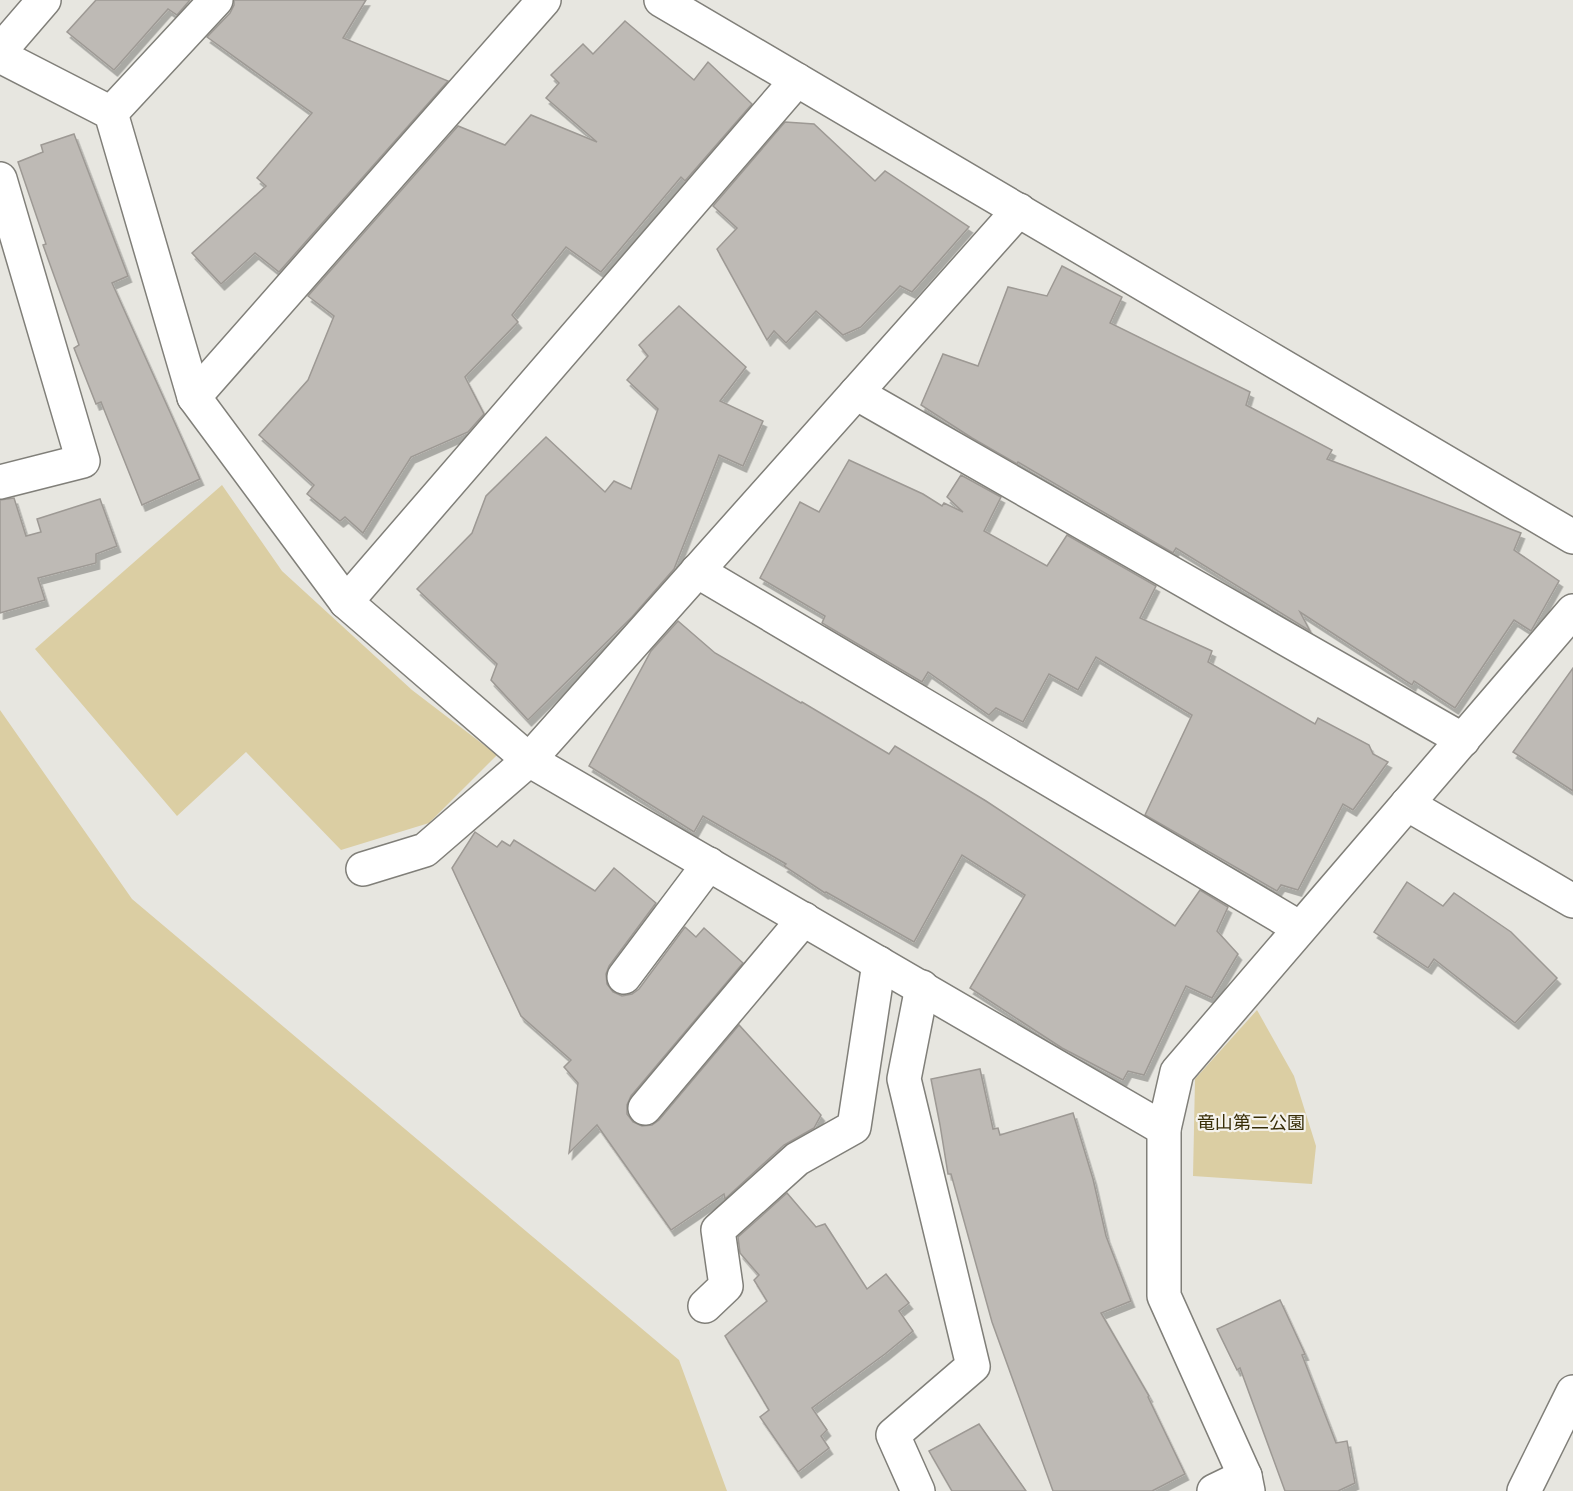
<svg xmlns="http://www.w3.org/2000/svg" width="1573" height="1491" font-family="Figtree,'Noto Sans JP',sans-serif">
<defs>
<filter id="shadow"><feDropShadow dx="3.5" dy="6" stdDeviation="0" flood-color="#0004"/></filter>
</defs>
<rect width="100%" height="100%" fill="#e7e6e0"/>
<g fill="#dbcea3">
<path d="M222 485 282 571 412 690 497 755 429 823 341 850 246 752 177 816 35 649Z"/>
<path d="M0 710 132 899 679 1360 727 1491H0Z"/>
<path d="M1257 1010 1294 1076 1316 1146 1312 1184 1193 1176 1195 1079Z"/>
</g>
<g fill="#bebab5" stroke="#9d9994" stroke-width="1.5" filter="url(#shadow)">
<path d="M96 0H190L177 15 168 9 114 70 67 32Z"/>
<path d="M234 0H366L343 38 448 81 279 272 255 253 221 284 192 253 266 186 257 178 312 113 207 37 230 13 234 5Z"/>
<path d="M625 21 694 80 708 62 752 104 685 181 681 177 601 272 566 247 512 315 518 322 465 377 484 414 468 432 411 457 363 533 345 517 340 521 307 494 314 485 259 435 308 380 334 316 308 296 458 126 505 145 531 115 597 142 546 98 559 83 551 75 583 44 593 54Z"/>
<path d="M785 122 814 124 875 181 885 171 969 227 912 292 900 286 861 327 843 335 816 311 786 343 774 331 767 340 717 249 737 228 713 206Z"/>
<path d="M74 134 128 276 112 283 200 479 142 505 101 402 96 404 74 348 79 345 43 245 46 244 18 162 43 152 41 145Z"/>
<path d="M1062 266 1122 297 1110 323 1250 392 1246 405 1332 450 1327 459 1521 533 1514 550 1559 581 1531 631 1514 620 1455 708 1414 681 1412 685 1300 612 1310 631 1176 548 1173 553 1018 462 1017 464 972 438 921 405 943 354 978 366 1008 287 1047 296Z"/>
<path d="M679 306 746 367 720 401 763 421 743 466 719 455 674 569 632 617 528 720 491 680 497 664 417 589 472 533 486 496 546 437 605 492 614 481 631 489 658 409 627 380 648 356 639 345Z"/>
<path d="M849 460 923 494 942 506 944 503 963 512 947 497 961 475 1001 497 984 531 1047 566 1067 535 1156 586 1140 618 1212 651 1208 662 1315 724 1318 718 1369 745 1373 754 1388 762 1353 810 1343 804 1298 890 1281 885 1277 891 1145 815 1192 715 1096 657 1078 690 1049 674 1023 722 996 708 989 715 928 672 922 682 822 623 825 616 760 578 800 502 819 512Z"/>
<path d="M14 498 26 536 41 532 37 519 100 499 117 546 96 554V563L38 578 45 600 0 613V500Z"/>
<path d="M678 621 715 653 801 703 802 702 889 754 895 746 986 801 1175 926 1200 890 1228 907 1217 931 1238 954 1212 998 1186 986 1144 1075 1128 1071 1123 1080 1062 1048 970 988 1025 895 962 855 914 942 826 892 825 893 784 866 786 864 703 816 694 832 589 766 651 651Z"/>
<path d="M1573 668V791L1513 752Z"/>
<path d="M475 832 497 847 502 841 510 846 514 840 595 891 614 868 656 903 609 966 606 974 607 984 613 992 622 996 632 994 639 989 685 927 696 937 704 928 743 963 631 1096 627 1105V1114L633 1122 642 1126 652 1125 659 1120 739 1025 821 1115 814 1128 784 1145 725 1199 724 1194 671 1230 597 1125 569 1153 578 1083 564 1067 571 1060 521 1016 452 868Z"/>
<path d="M1407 882 1443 906 1454 893 1511 932 1557 978 1515 1023 1434 959 1428 968 1374 932Z"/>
<path d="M980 1069 993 1129 998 1128 1000 1135 1073 1113 1093 1179 1106 1236 1131 1301 1101 1313 1149 1396 1148 1397 1185 1474 1152 1491H1053L992 1322 951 1174H948L940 1125 931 1079Z"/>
<path d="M787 1193 816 1227 825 1224 867 1289 886 1274 909 1303 899 1311 913 1331 885 1354 812 1408 827 1430 821 1436 829 1448 798 1472 760 1417 769 1410 725 1336 767 1301 754 1280 759 1275 740 1253 738 1237Z"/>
<path d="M1280 1300 1305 1354 1302 1355 1336 1443 1347 1441 1355 1483 1338 1491H1285L1240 1368 1237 1370 1217 1329Z"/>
<path d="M979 1424 1026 1491H952L929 1451Z"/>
</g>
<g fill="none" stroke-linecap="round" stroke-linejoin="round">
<defs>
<g id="minor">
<path d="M661 0 1573 537"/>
<path d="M0 51 44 0"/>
<path d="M0 56 111 113 194 397 346 602 529 760 1164 1129"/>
<path d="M111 113 216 0"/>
<path d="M0 179 83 461 0 482"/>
<path d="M856 393 1463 740"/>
<path d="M194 397 544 0"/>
<path d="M697 571 1300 928"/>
<path d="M346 602 797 80"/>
<path d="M1407 804 1573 901"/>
<path d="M363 869 425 850 529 760 1019 210"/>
<path d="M624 977 709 864"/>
<path d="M645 1108 804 919"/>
<path d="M705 1306 726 1286 718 1230 797 1159 854 1127 879 963"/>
<path d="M918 1491 893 1435 973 1366 904 1079 922 987"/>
<path d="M1214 1491 1245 1476"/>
<path d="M1248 1491 1245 1476 1164 1296V1129L1177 1072 1573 611"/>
</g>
<path id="secondary" d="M1524 1491 1573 1392"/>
</defs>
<use href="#minor" stroke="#807f79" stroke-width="36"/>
<use href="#secondary" stroke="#807f79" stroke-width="36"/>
<use href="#minor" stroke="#fff" stroke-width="33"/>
<use href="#secondary" stroke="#fff" stroke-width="33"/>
</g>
<g text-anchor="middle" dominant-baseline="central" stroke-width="4.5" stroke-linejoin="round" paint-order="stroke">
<g font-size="18" fill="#382e07" stroke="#f5f3ed">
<text x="1251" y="1123">竜山第二公園</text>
</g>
</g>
</svg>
